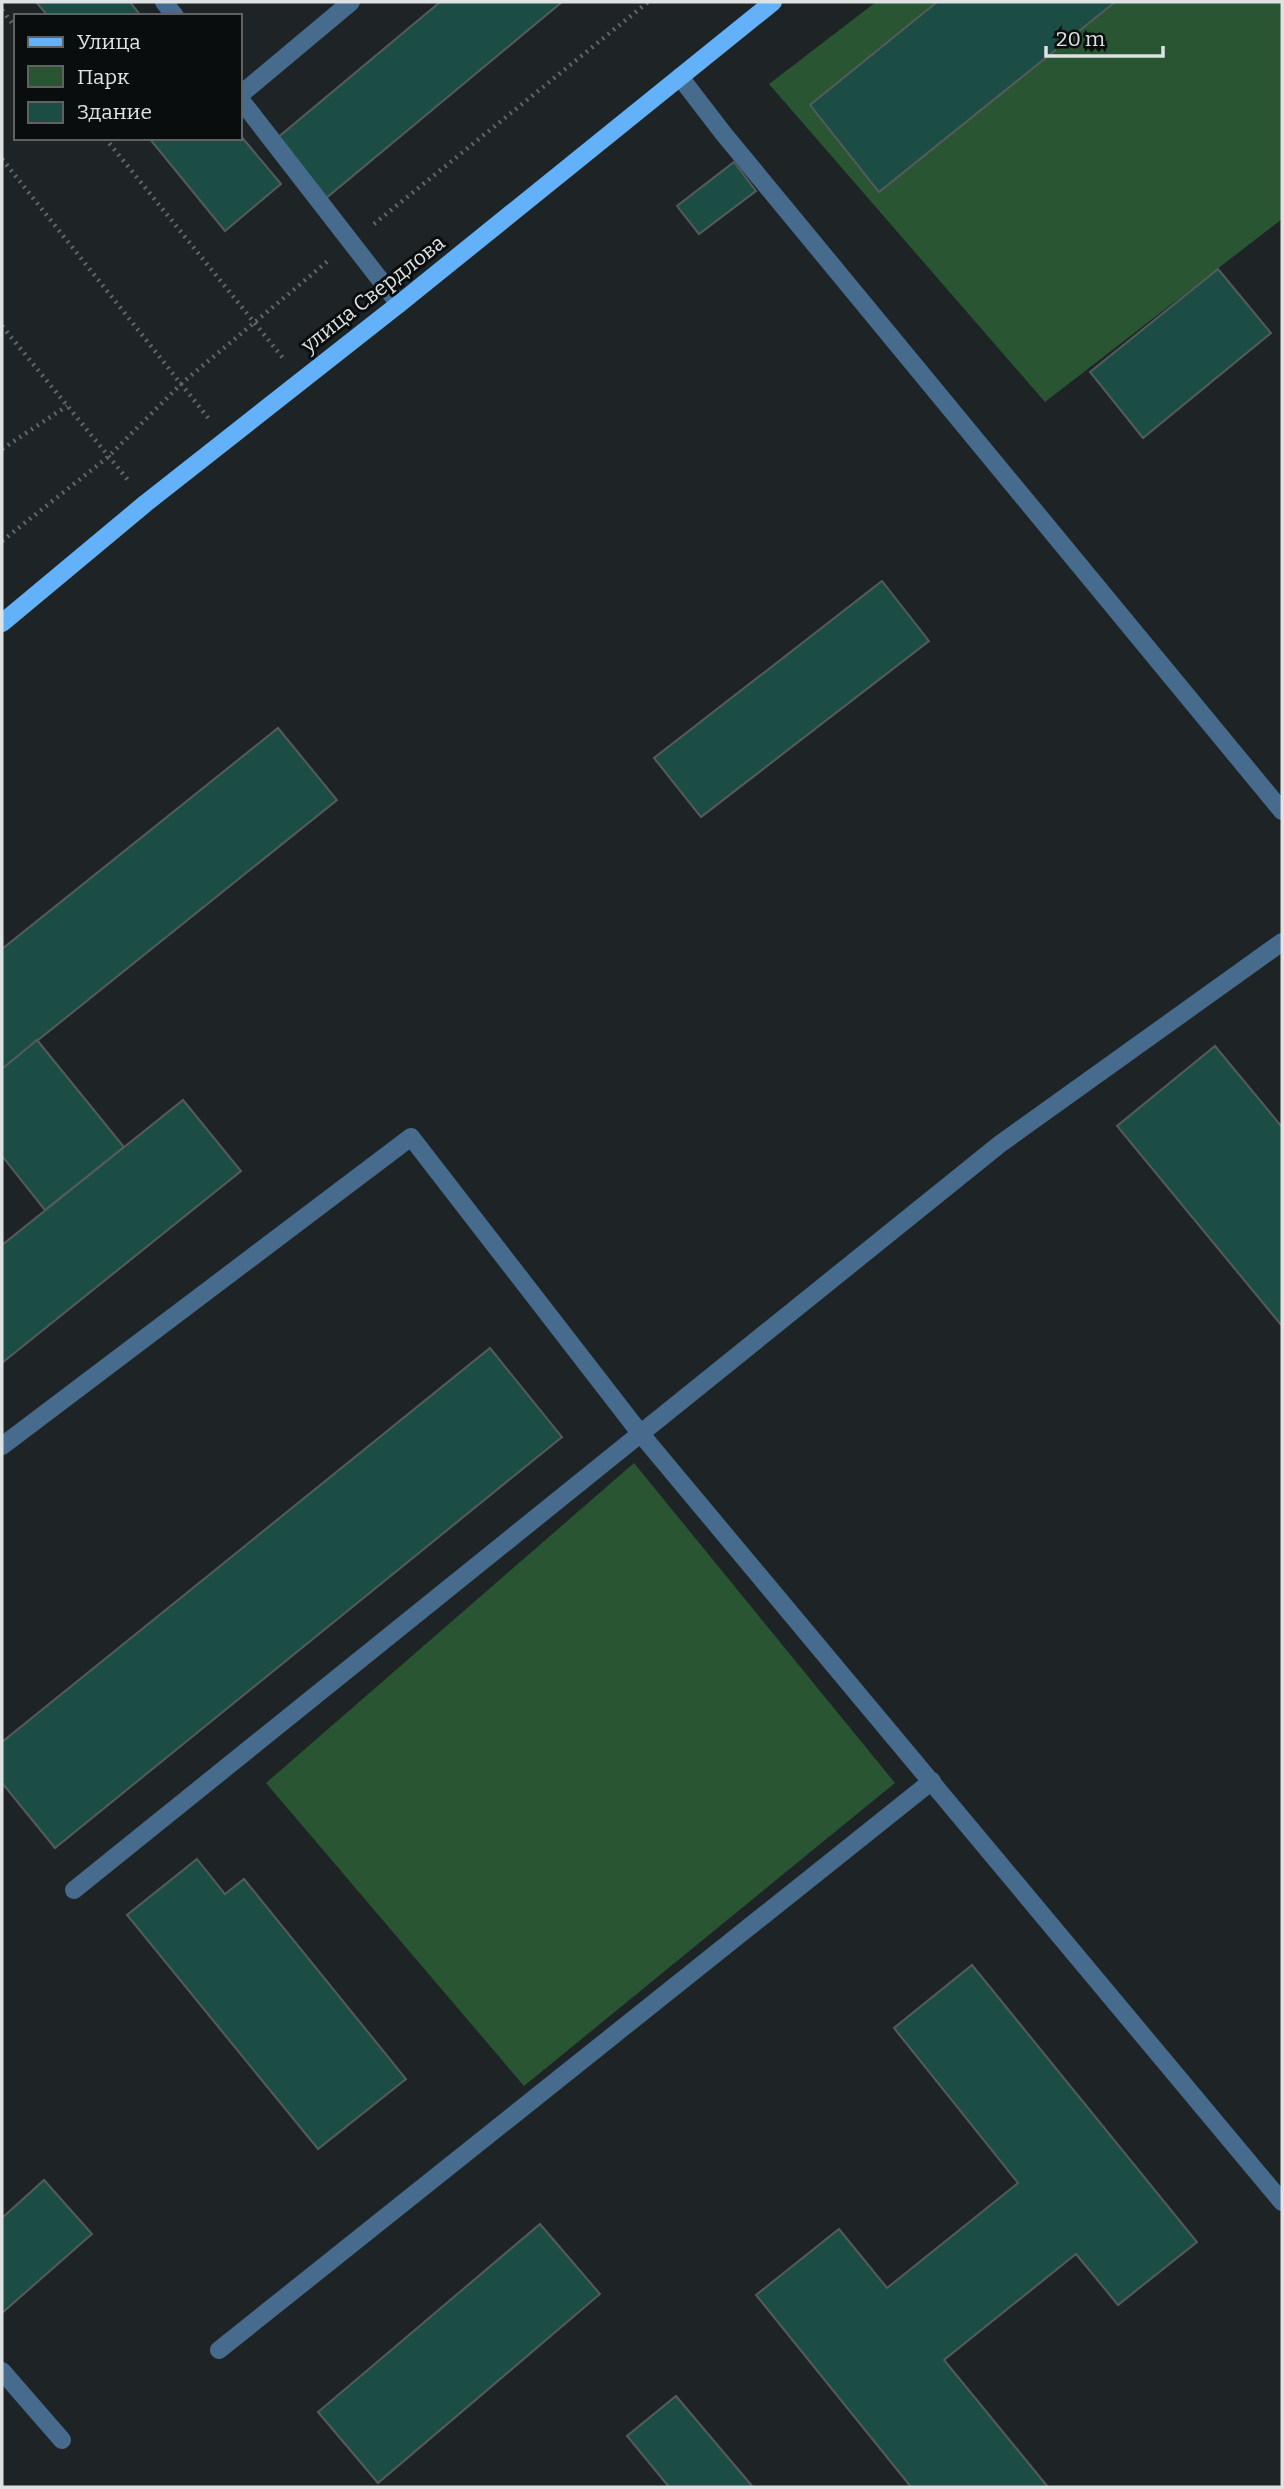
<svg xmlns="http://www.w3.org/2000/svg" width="1284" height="2489" font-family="Bitter,serif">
<rect width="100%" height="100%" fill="#1e2426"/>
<g fill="#295532">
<path d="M876 2H1282V219L1045 402 769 84Z"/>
<path d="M634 1463 895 1783 524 2086 266 1783Z"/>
</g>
<g fill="#1b4d45" stroke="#545b5a" stroke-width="2">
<path d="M36 2H130L141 16H48Z"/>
<path d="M440 2H562L325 199 276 139Z"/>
<path d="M937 2H1115L879 192 810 105Z"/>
<path d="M240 135 281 184 225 231 149 138H240Z"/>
<path d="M734 162 756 191 699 234 677 206Z"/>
<path d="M1218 269 1271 333 1143 438 1090 372Z"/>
<path d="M882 581 929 641 701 817 654 758Z"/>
<path d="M278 728 337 800 2 1069V949Z"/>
<path d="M37 1040 124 1147 45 1210 2 1156V1069Z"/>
<path d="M1215 1046 1282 1127V1326L1117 1126Z"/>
<path d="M183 1100 241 1171 2 1363V1245Z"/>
<path d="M490 1348 562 1437 55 1848 2 1783V1742Z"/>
<path d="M197 1859 225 1894 244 1879 406 2079 318 2149 127 1915Z"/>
<path d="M972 1965 1197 2242 1118 2305 1076 2254 944 2360 1048 2487H911L756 2295 839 2229 887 2288 1018 2183 894 2028Z"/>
<path d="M44 2180 92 2234 2 2313V2218Z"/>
<path d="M540 2224 600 2294 378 2483 318 2412Z"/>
<path d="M676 2396 753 2487H669L627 2436Z"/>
</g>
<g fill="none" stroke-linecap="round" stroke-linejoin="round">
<g stroke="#616668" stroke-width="4.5" stroke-dasharray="2 5" stroke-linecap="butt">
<path d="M2 10 16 28"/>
<path d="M105 138 283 358"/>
<path d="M2 159 209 419"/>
<path d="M374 224 648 2"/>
<path d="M2 326 128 480"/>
<path d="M2 449 67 406"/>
<path d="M2 541 108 457 181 384 329 260"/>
</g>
<g stroke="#466b8d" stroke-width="18">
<path d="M164 2 175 16"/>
<path d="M680 77 723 133 1282 811"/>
<path d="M240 95 351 2"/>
<path d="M240 99 399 304"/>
<path d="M2 1446 411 1137 640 1433 1282 2202"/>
<path d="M74 1890 1000 1144 1282 942"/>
<path d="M219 2350 932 1781"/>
<path d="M2 2371 62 2440"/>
</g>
<path stroke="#63b2f9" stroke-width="18" d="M2 623 146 503 399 304 773 2"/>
</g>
<g text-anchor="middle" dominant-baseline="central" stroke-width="6" stroke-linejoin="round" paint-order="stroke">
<g font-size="21" fill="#dee2e3" stroke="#0a0d0e">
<text transform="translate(373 294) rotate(-38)">улица Свердлова</text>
</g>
</g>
<rect width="1284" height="2489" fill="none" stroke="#dee2e3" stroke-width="7"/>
<rect x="14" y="14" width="228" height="126" fill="#0a0d0e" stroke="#5f6263" stroke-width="2"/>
<rect x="28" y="37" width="35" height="10" fill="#63b2f9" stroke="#5f6263" stroke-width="2"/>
<text x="77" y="49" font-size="21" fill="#dee2e3">Улица</text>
<rect x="28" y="66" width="35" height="21" fill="#295532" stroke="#5f6263" stroke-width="2"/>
<text x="77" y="84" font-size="21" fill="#dee2e3">Парк</text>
<rect x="28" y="102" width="35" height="21" fill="#1b4d45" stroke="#5f6263" stroke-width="2"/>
<text x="77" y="119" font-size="21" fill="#dee2e3">Здание</text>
<path d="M1046 46v10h117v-10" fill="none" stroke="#dee2e3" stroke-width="3.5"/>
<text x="1056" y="46" font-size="21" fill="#dee2e3" stroke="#0a0d0e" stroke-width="5" paint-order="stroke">20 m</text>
</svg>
